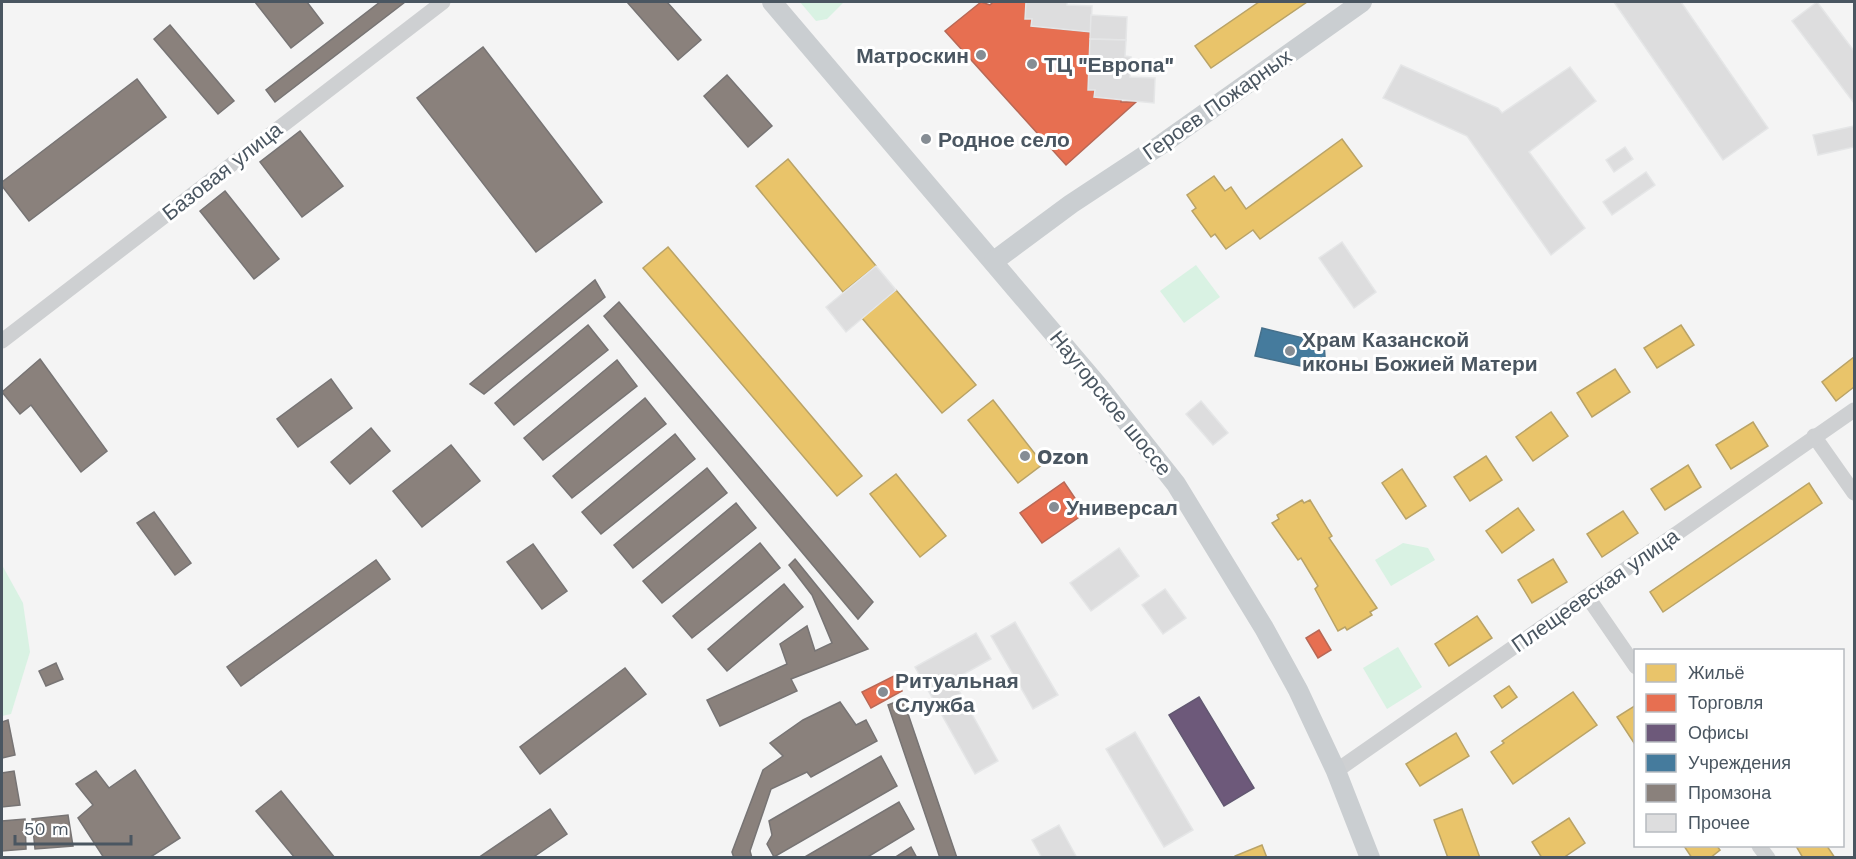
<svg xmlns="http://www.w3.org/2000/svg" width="1856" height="859" font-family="'Work Sans',sans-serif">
<rect width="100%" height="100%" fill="#f4f4f4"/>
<g fill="#d9f2e3">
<path d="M800 2H844L827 19 816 21Z"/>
<path d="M1196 265 1220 297 1184 323 1160 291Z"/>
<path d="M1403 543 1428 548 1435 560 1391 586 1375 560Z"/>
<path d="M2 565 23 603 30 652 11 714 2 716Z"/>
<path d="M1398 647 1422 687 1387 709 1363 668Z"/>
</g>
<g fill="#e9c46a" stroke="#b9a367" stroke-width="1.5">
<path d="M1259 2H1307L1211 68 1195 46Z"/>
<path d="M1342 139 1362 166 1260 239 1253 230 1226 249 1215 234 1211 237 1192 211 1196 208 1187 195 1214 176 1225 191 1231 187 1246 209Z"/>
<path d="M788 159 876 266 843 292 756 186Z"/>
<path d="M668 247 862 476 837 496 643 268Z"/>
<path d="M896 290 976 385 942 413 862 318Z"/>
<path d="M1681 325 1694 345 1657 368 1644 348Z"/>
<path d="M1854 357V387L1836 401 1822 382Z"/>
<path d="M1615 369 1630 392 1592 417 1577 393Z"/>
<path d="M993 400 1043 464 1018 483 968 420Z"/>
<path d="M1551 412 1568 436 1533 461 1516 437Z"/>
<path d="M1753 422 1768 446 1731 469 1716 445Z"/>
<path d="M1486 456 1502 480 1470 501 1454 477Z"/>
<path d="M1688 465 1701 487 1665 510 1651 489Z"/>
<path d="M1402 469 1426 506 1406 519 1382 483Z"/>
<path d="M896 474 946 536 920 557 870 494Z"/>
<path d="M1809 483 1822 503 1663 612 1650 592Z"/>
<path d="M1302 500 1304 503 1310 500 1332 536 1329 538 1377 608 1370 612 1372 615 1347 630 1345 627 1338 631 1315 589 1318 586 1301 558 1298 560 1272 523 1279 519 1277 515Z"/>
<path d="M1518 508 1534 530 1502 553 1486 531Z"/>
<path d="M1623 511 1638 533 1602 557 1587 534Z"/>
<path d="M1553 559 1567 582 1532 603 1518 580Z"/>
<path d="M1477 616 1492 638 1449 666 1435 644Z"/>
<path d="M1509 686 1517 697 1502 708 1494 696Z"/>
<path d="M1573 692 1597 725 1513 784 1491 752 1504 743 1502 741Z"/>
<path d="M1636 705V746L1617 717Z"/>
<path d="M1456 733 1469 756 1420 786 1406 764Z"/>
<path d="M1462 809 1480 858H1448L1434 820Z"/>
<path d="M1569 818 1585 843 1563 858H1542L1532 842Z"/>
<path d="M1262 845 1267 858H1235V856Z"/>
<path d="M1684 846H1717L1720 850 1710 858H1692Z"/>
<path d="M1796 846H1827L1835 858H1803Z"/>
</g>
<g fill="#e76f51" stroke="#b86856" stroke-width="1.5">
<path d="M981 2 990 5 993 2H1026L1025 19H1032L1031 26 1091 32 1088 90H1095L1094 97 1121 98V102H1136L1066 165 945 31Z"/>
<path d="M1064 482 1085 513 1042 543 1020 513Z"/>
<path d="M1319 630 1331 650 1318 658 1306 638Z"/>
<path d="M894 676 902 691 871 708 862 692Z"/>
</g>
<path fill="#6d597a" stroke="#625872" stroke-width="1.5" d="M1199 697 1254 788 1224 806 1169 715Z"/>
<path fill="#457b9d" stroke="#46708b" stroke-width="1.5" d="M1262 328 1324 343 1325 357 1318 370 1255 356Z"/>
<g fill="#8a817c" stroke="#777474" stroke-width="1.5">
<path d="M255 2H307L323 23 291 48Z"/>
<path d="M380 2H405L275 102 266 90Z"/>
<path d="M627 2H667L701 40 678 60Z"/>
<path d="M170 25 234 101 218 114 154 39Z"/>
<path d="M483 47 602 202 536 252 417 98Z"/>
<path d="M727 75 772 126 748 147 704 96Z"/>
<path d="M137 79 166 117 29 221 2 186V182Z"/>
<path d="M300 131 343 186 302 217 260 162Z"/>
<path d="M225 191 279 259 254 279 200 211Z"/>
<path d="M595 280 605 297 484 394 470 384Z"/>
<path d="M619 302 873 602 858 619 604 316Z"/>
<path d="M588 325 608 350 514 425 495 403Z"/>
<path d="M40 359 107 451 81 472 31 405 20 414 2 392Z"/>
<path d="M617 360 637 386 543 460 524 438Z"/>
<path d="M331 379 352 408 298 447 277 419Z"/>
<path d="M645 398 666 424 572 498 553 476Z"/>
<path d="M371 428 390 451 350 484 331 462Z"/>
<path d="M675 434 695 459 601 534 582 512Z"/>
<path d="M451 445 480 481 422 527 393 491Z"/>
<path d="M707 468 727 493 633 568 614 545Z"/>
<path d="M736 503 756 528 662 603 643 581Z"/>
<path d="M154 512 191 563 175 575 137 523Z"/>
<path d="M760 543 780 568 692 638 673 616Z"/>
<path d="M533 544 567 591 542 609 507 562Z"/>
<path d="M795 559 868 649 791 679 797 691 720 726 707 700 787 664 780 644 807 626 815 651 832 643 812 595 789 565Z"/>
<path d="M376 560 390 579 241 686 227 667Z"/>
<path d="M784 584 803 607 727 671 708 649Z"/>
<path d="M56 663 63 679 46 686 39 671Z"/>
<path d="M625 668 646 694 540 774 520 747Z"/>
<path d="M903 699 957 858H940L888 705Z"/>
<path d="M840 702 856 725 866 720 877 741 811 777 807 772 771 789 750 851 752 858H734L732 852 763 770 783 756 770 743 803 720Z"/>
<path d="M8 720 15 755 2 758V722Z"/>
<path d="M881 756 897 786 774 857 767 844 772 835 769 821Z"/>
<path d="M135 770 180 838 149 858H104L78 818 93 805 76 784 96 771 109 788Z"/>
<path d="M14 771 20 805 2 807V773Z"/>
<path d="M281 791 335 858H295L256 811Z"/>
<path d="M899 802 914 829 866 858H803Z"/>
<path d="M550 809 567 834 532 858H478Z"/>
<path d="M68 815 73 846 35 849 32 819Z"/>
<path d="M25 819 26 849 2 851V821Z"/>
<path d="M911 847 917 858H894Z"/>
</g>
<g fill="#ddddde" stroke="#e5e6e7" stroke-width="1.5">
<path d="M1026 2H1067V5L1092 6 1091 32 1031 26 1032 19H1025Z"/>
<path d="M1614 2H1681L1768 128 1723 160Z"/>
<path d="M1817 2 1854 51V103L1792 21Z"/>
<path d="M1091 15 1127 17 1126 40 1090 39Z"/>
<path d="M1090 39 1126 40 1125 56 1131 57 1130 77 1155 78 1154 103 1094 97 1095 90H1088Z"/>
<path d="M1401 65 1498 108 1502 113 1570 67 1596 101 1529 152 1585 228 1551 255 1467 136 1383 98Z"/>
<path d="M1854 126V147L1818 155 1813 135Z"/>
<path d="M1625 147 1633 159 1614 172 1606 160Z"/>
<path d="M1646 172 1655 185 1612 215 1603 202Z"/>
<path d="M1342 242 1376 292 1354 308 1319 258Z"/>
<path d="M876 266 896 290 846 332 826 307Z"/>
<path d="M1201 401 1228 433 1213 445 1186 414Z"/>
<path d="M1119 548 1139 576 1091 611 1070 583Z"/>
<path d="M1165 589 1186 618 1163 634 1142 605Z"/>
<path d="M1015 622 1058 695 1033 709 991 636Z"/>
<path d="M976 633 991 659 953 680 998 761 975 774 915 667Z"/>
<path d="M1135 732 1193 830 1164 847 1106 749Z"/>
<path d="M1059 825 1077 858H1042L1032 840Z"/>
</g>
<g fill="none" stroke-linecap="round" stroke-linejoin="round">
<g stroke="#ced0d2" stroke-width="15">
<path d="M2 341 443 2"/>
<path d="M1814 436 1854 493"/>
<path d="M1587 596 1636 667"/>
<path d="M1336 771 1854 410"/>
<path d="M1759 846 1768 858"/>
</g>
<g stroke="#caced1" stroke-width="20">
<path d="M772 2 1100 388 1176 484 1264 628 1298 690 1336 771 1370 858"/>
<path d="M994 261 1071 204 1162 144 1362 2"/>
</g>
</g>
<g fill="#868d94" stroke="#fff" stroke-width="2">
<circle cx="981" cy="55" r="6"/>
<circle cx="1032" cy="64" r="6"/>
<circle cx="926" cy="139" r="6"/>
<circle cx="1290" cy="351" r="6"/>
<circle cx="1025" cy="456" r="6"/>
<circle cx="1054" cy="507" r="6"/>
<circle cx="883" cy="692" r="6"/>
</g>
<g text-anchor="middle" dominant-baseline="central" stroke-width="6" stroke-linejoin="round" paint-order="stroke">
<g font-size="21" font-weight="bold" fill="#4a5661" stroke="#fff" text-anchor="start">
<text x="969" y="55" text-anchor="end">Матроскин</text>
<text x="1044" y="64">ТЦ "Европа"</text>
<text x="938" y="139">Родное село</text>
<text x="1302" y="339">Храм Казанской<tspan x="1302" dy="24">иконы Божией Матери</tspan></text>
<text x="1037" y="456">Ozon</text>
<text x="1066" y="507">Универсал</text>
<text x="895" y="680">Ритуальная<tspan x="895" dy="24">Служба</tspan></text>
</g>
<g font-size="21" fill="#4a5661" stroke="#fff">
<text transform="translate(1217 104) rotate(-35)">Героев Пожарных</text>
<text transform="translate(222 171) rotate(-38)">Базовая улица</text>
<text transform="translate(1111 403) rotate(51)">Наугорское шоссе</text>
<text transform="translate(1595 590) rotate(-35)">Плещеевская улица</text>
</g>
</g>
<rect width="1856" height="859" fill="none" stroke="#4a5661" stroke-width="6"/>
<rect x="1634" y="649" width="210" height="198" fill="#ffffff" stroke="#b7bbc0" stroke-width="1.5"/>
<rect x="1646" y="664" width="30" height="18" fill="#e9c46a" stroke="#b7bbc0" stroke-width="1.5"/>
<text x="1688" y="679" font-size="18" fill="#4a5661">Жильё</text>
<rect x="1646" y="694" width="30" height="18" fill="#e76f51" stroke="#b7bbc0" stroke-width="1.5"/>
<text x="1688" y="709" font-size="18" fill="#4a5661">Торговля</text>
<rect x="1646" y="724" width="30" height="18" fill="#6d597a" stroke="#b7bbc0" stroke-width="1.5"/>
<text x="1688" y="739" font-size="18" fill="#4a5661">Офисы</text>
<rect x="1646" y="754" width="30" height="18" fill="#457b9d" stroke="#b7bbc0" stroke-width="1.5"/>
<text x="1688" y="769" font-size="18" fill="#4a5661">Учреждения</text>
<rect x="1646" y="784" width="30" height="18" fill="#8a817c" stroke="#b7bbc0" stroke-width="1.5"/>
<text x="1688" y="799" font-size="18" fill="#4a5661">Промзона</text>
<rect x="1646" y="814" width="30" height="18" fill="#ddddde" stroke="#b7bbc0" stroke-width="1.5"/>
<text x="1688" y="829" font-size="18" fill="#4a5661">Прочее</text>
<path d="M15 835v9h116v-9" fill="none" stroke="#4a5661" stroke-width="3"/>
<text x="24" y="835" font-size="18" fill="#4a5661" stroke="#ffffff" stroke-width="4.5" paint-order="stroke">50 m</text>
</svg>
